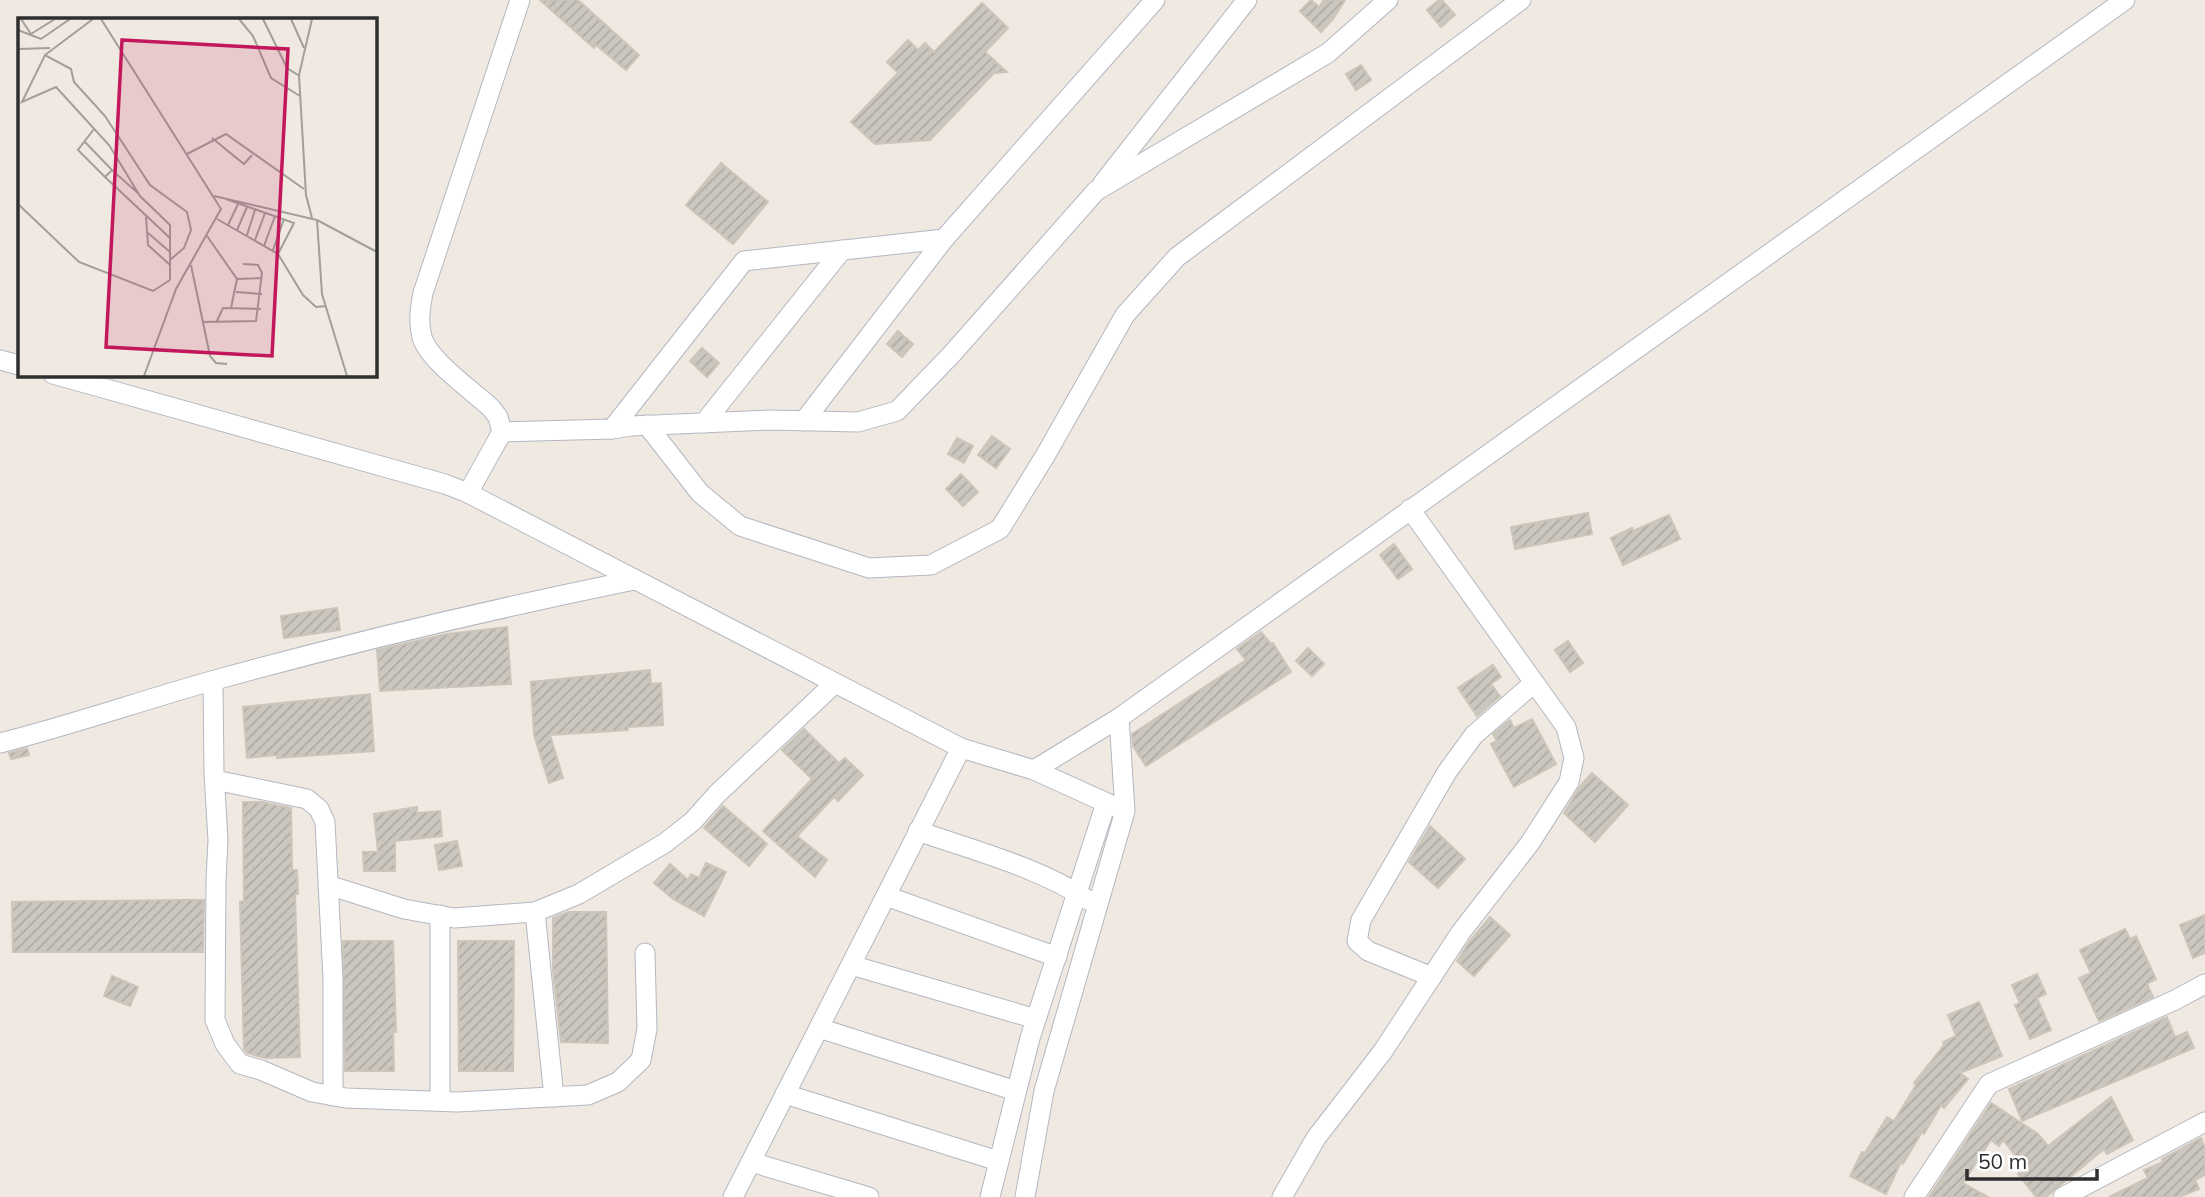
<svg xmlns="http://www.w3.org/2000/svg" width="2205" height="1197" font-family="Mulish,sans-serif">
<defs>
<pattern id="building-hatch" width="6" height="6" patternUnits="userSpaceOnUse" patternTransform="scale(1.75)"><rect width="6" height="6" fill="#cbc7bf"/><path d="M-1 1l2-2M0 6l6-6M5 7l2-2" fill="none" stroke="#afaba4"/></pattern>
</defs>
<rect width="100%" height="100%" fill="#efe9e1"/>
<g fill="url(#building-hatch)" stroke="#cbc5ba" stroke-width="2">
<path d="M540 0H578L639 55 626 70 596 45 594 48Z"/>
<path d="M1311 0 1319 7 1324 0H1345L1333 19 1321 32 1300 11Z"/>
<path d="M1439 0H1442L1455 15 1441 27 1427 10Z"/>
<path d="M982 3 1008 28 985 52 1007 72 994 73 930 140 875 144 851 122 898 73 887 62 908 40 918 50 925 43 934 52Z"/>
<path d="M1361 65 1371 80 1356 90 1346 74Z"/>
<path d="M721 163 768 202 733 244 686 205Z"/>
<path d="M898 331 913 344 902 357 887 344Z"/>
<path d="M702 348 719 363 707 377 690 361Z"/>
<path d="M992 436 1010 449 996 468 978 455Z"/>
<path d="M957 438 973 446 964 463 948 454Z"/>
<path d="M961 474 978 492 963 506 946 489Z"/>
<path d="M1588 513 1592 534 1515 549 1511 527Z"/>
<path d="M1669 515 1680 539 1623 565 1611 538 1632 528 1633 531Z"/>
<path d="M1394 544 1412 569 1398 579 1380 555Z"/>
<path d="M337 608 340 630 284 638 281 616Z"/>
<path d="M507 627 511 684 380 691 377 650 447 634Z"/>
<path d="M1261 632 1271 644 1273 643 1291 672 1146 766 1133 746 1132 734 1246 660 1237 649Z"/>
<path d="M1568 641 1583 663 1570 672 1555 650Z"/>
<path d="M1308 648 1324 664 1312 676 1296 661Z"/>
<path d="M1493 665 1501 677 1491 684 1500 696 1477 716 1458 688Z"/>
<path d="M650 670 651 684 661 683 663 725 628 727V730L550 735 563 778 549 783 534 735 531 682Z"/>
<path d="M370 694 374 751 277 758V755L247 758 243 707Z"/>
<path d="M1532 719 1556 764 1514 787 1491 744 1497 741 1493 734 1510 720 1514 728Z"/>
<path d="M804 729 839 763 845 758 863 775 838 801 834 797 797 836 827 860 815 877 763 831 812 779 782 750Z"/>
<path d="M27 748 29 755 11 759 9 753Z"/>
<path d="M1592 773 1628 805 1595 842 1564 813 1581 785Z"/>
<path d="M243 802H261L291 808 292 870H297L298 894H295L300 1057 265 1058 247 1053 244 1049 240 902 244 901Z"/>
<path d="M723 806 767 844 749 866 704 828Z"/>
<path d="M417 807V813L440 811 442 836 395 841V871H364L363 852H378L374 814Z"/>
<path d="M1430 826 1465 859 1438 888 1409 862Z"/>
<path d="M457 841 462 866 439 870 435 845Z"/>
<path d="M706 863 726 872 704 916 673 899 654 883 670 864 688 880 691 874 699 878Z"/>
<path d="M185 900H204L203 952H13L12 902Z"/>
<path d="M568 912H606L608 1043 561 1042 553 971V918Z"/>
<path d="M2205 915V953L2193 958 2180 925Z"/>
<path d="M1490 917 1510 935 1474 976 1457 961 1469 942Z"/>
<path d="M2125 929 2130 939 2136 936 2156 979 2147 984 2153 997 2099 1021 2079 978 2091 973 2080 950Z"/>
<path d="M343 941H393L396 1032H393L394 1071H345Z"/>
<path d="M458 941H514L513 1071H459Z"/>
<path d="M2037 974 2046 994 2037 998 2051 1030 2030 1039 2015 1005 2020 1003 2012 985Z"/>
<path d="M112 976 138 987 130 1006 104 996Z"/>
<path d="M1979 1002 2002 1056 1960 1073 1968 1079 1944 1108 1941 1105 1924 1134 1922 1132 1903 1164 1901 1162 1886 1194 1850 1176 1862 1152 1865 1153 1887 1117 1894 1121 1916 1085 1914 1083 1944 1045 1943 1042 1956 1036 1948 1015Z"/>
<path d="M2167 1017 2175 1037 2187 1032 2194 1048 2022 1121 2009 1089Z"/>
<path d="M2111 1097 2133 1140 2107 1154 2104 1149 2046 1197H2036L2018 1174 2025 1168 2003 1140 1999 1146 1991 1140 1963 1183 1988 1197H1929L1991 1103 2038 1134 2048 1146Z"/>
<path d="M2201 1138 2205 1148V1175L2195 1180 2199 1189 2179 1197H2109L2148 1178 2144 1170 2163 1162 2162 1159Z"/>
</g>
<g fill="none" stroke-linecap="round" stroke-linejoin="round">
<defs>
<g id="minor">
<path d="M1103 183 1247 0"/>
<path d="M0 360 19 365"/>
<path d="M53 374 445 484 468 493 961 748 1034 770 1119 718 2125 0"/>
<path d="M804 421 944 239 1155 0"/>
<path d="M704 423 842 250"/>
<path d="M647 425 700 493 740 526 869 568 931 565 1000 529 1045 456 1125 315 1177 257 1521 0"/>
<path d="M612 429 744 261 944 239"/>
<path d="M502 432 612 429 631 426 770 420 858 422 897 411 951 355 1096 191 1328 53 1388 0"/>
<path d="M468 493 502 432 498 417 491 408C473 391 428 360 422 337 418 322 420 309 423 293L520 0"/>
<path d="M213 681 214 773 218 840 216 880 215 1020 225 1044 240 1064 261 1070 312 1092 346 1098 457 1102 588 1095 618 1082 641 1060 647 1029 645 953"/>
<path d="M0 743C72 725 143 700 215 680 353 642 493 609 634 580"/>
<path d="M1034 770 1118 808"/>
<path d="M215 780 307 799 319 809 325 822 333 979V1096"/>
<path d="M918 831C975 851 1038 867 1088 900"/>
<path d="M328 885 404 909 454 918 535 912 579 894 665 843 693 821 717 794 834 684"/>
<path d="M886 896 1057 957"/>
<path d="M535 912 554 1097"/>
<path d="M851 965 1036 1019"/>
<path d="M1432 977 1368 951 1357 941 1361 920 1447 772 1474 735 1534 683"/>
<path d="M819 1028 1016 1091"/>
<path d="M785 1094 998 1161"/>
<path d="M440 1101V915"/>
<path d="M751 1162 869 1197"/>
<path d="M733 1197 961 748"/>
<path d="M990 1197 1030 1038 1106 803"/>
<path d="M1025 1197 1044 1091 1125 811 1119 718"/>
<path d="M1282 1197 1316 1138 1383 1051 1461 932 1530 843 1569 782 1574 758 1566 727 1410 509"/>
<path d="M1914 1197 1989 1084 2175 1000 2205 984"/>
<path d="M2063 1197 2205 1122"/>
</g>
</defs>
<use href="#minor" stroke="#b4b7c1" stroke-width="21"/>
<use href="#minor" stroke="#fff" stroke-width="19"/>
</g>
<g transform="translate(18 18)">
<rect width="359" height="359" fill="#efe9e1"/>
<path fill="none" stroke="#a29e99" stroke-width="2" d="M3 1 13 16 37 1M83 1 203 191 158 271 126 358M221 1 235 18 253 60 282 78M245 1 269 50 280 57M273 1 286 30M294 1 281 57 288 177 294 200M0 12 23 21 52 1M0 31 32 30M27 37 75 1M76 111 60 132 87 159 94 152 121 176M194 120 226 146 234 137M66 123 94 152M169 136 208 116 286 171M87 159 152 220M196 178 299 202 304 276 329 358M208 181 276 205 260 236M0 186 61 244 135 273 152 262M128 199 130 227 152 247M199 201 260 236 285 277 298 289 308 288M299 202 359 234M210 207 221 184M219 212 229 189M130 215 152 234M229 217 237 192M189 218 219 261 213 290M237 222 247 195M246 228 257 198M255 232 266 201M173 247 192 338 198 345 209 346M219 261 244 260M152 262V207L122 178 91 127 38 69 4 84 27 37 53 51 56 64 87 98 132 167 169 194 173 212 166 230 152 242M218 274 244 276M184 304 238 303 244 255 240 247 225 246M198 305 205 290 243 291"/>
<path fill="#c2185b" fill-opacity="0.15" stroke="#c2185b" stroke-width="3.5" d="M104 22 270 31 254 338 88 329Z"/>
<rect width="359" height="359" fill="none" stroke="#2e2e2e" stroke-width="3.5"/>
</g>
<path d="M1967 1169v10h130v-10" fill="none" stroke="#2e2e2e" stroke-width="3.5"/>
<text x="1978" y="1169" font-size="21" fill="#2e2e2e" stroke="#ffffff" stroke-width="5" paint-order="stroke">50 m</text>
</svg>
